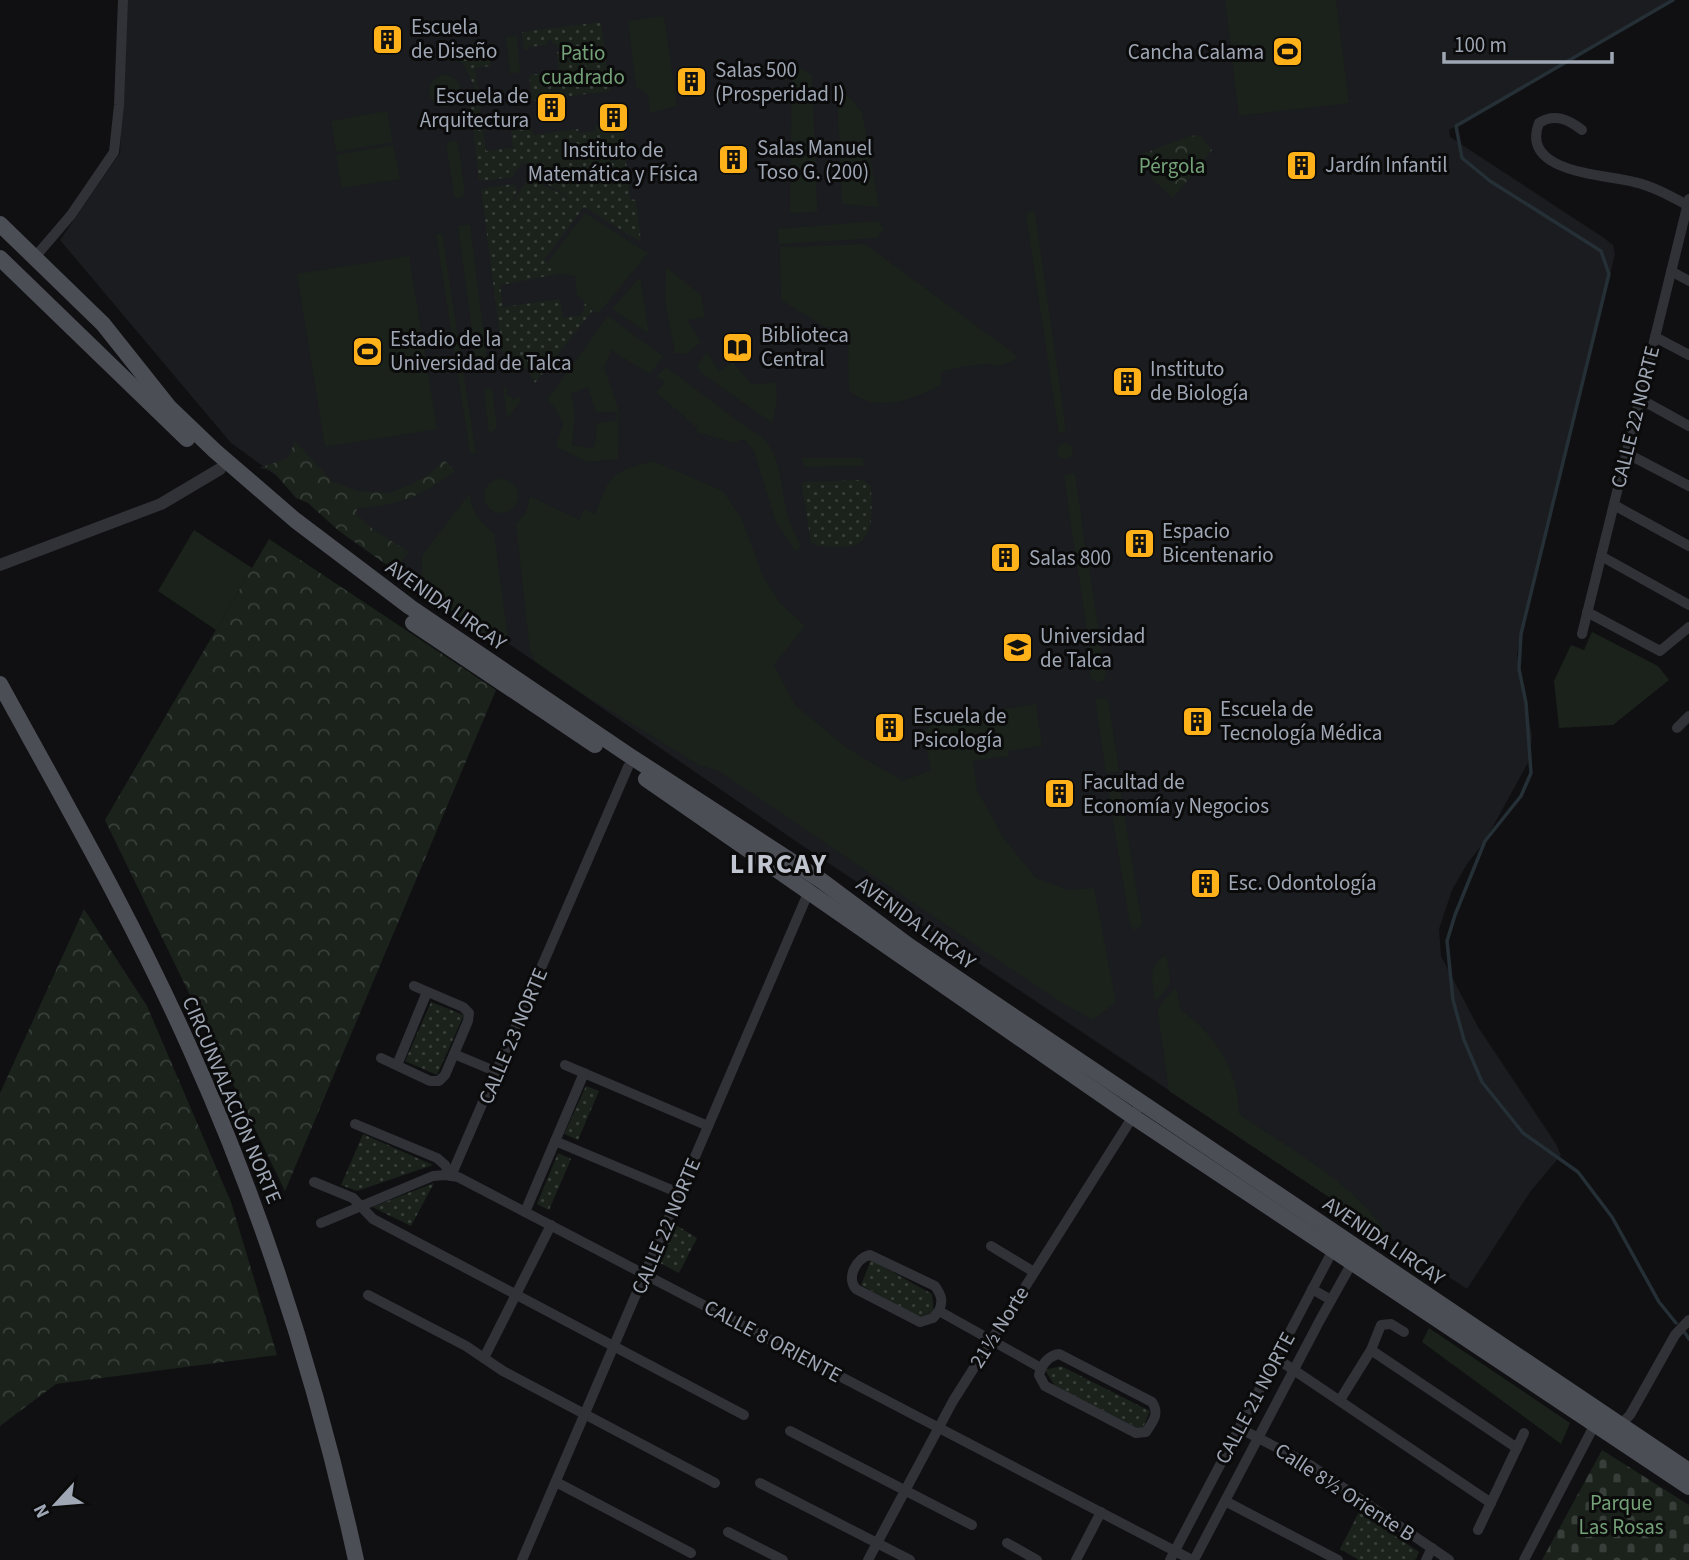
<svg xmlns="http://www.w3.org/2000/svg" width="1689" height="1560" font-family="'Source Sans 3',sans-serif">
<defs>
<pattern id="forest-crowns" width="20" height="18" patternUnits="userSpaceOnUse" patternTransform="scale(1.75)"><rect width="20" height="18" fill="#1a221b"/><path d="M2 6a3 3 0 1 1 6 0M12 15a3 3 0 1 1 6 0" fill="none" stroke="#383f3a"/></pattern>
<pattern id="cemetery-stones" width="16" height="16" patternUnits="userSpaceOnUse" patternTransform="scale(1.75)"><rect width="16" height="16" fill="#1a221b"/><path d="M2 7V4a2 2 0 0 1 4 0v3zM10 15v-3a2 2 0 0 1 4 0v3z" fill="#383f3a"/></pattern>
<pattern id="park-dots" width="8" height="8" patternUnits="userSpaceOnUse" patternTransform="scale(1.75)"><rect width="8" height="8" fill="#1a221b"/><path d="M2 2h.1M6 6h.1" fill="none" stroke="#383f3a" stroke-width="1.8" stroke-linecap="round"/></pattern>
</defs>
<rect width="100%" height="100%" fill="#101012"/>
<path fill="#1b1c1f" d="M126 0H1671L1449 130 1450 137 1604 238 1613 245 1615 254 1517 654 1532 736 1530 759 1485 841 1467 864 1452 890 1439 929 1441 956 1478 1027 1556 1144 1561 1155 1530 1192 1467 1289 797 842 506 642 231 443 60 240 120 153Z"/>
<g fill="#1a221b" fill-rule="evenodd">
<path d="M1225 0H1336L1349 103 1239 116Z"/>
<path d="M664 16 677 106 650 113 648 95 636 87 628 21Z"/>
<path d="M517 36 520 72 510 74 506 37Z"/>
<path d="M799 67 812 75 817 205V212L790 213 792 72Z"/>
<circle cx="445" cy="91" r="16"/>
<path d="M837 90 850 98 862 112 879 207 842 204Z"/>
<path d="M387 111 393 142 336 152 331 121Z"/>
<path d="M454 140 458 143 465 194 458 199 454 196 446 143Z"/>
<path d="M393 145 400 179 342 188 336 155Z"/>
<path d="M1033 210 1035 213 1066 430 1059 434 1026 214Z"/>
<path d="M585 213 648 253 598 314 577 295 575 276 559 274 547 263Z"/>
<path d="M878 221 884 229 877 238 779 244 777 229Z"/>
<path d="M470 224 487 360 476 361 458 226Z"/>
<path d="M442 233 476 454 470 453 436 234Z"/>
<path d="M865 244 1016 355 1015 360 999 366 987 364 965 366 941 372V385C913 399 876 415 849 390L848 343 845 329 825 327 781 300 780 247Z"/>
<path d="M409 256 437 429 325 447 297 274Z"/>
<path d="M666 267 701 295 705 317 687 320 701 342 686 354 675 353 665 302Z"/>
<path d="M640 277 649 334 612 309Z"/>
<path d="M608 316 663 356 650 374 611 350 604 367 619 411 618 459 588 462 556 447 563 424 554 406 547 400ZM588 387 596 412H617V420L597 423 596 440 593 449 572 445 575 415 571 394Z"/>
<path d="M707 352 719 371 733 362 751 384 776 383 777 402 772 423 701 373 697 366Z"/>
<path d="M666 367 750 430C782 441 780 488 788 516 791 527 797 537 801 547L795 551 775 520 754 451 744 439 734 443 697 432V428L656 392 665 382 656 377Z"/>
<path d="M503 385 508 389 506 394 515 400 518 396 521 400 507 419Z"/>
<path d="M492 388 497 428 489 434 484 389Z"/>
<circle cx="1065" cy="451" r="8"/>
<path d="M801 458H863L864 466 805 467Z"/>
<path d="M653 461 723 491 742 520 763 576 780 603 805 626 774 665 795 705 847 748 903 781 931 770 923 731 944 718 1036 704 1042 746 1008 751 1009 756 973 761 977 790 1003 837 1036 878 1068 890 1094 888 1116 1002 1093 1020 1060 1002 719 771 699 765 580 692 535 661 530 651 516 524 526 513 530 496 579 520 584 509 595 514C611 473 610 473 653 461Z"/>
<path d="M1075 473 1086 552 1075 554 1064 475Z"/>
<circle cx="501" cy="496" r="17"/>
<path d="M470 493C471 513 479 521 494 533L508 639 498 647 421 588 422 556Z"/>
<path d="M194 530 252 568 216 630 158 591Z"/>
<path d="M1088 562 1102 653 1091 655 1077 564Z"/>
<path d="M1592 632 1658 666 1669 680 1613 725 1559 728 1554 681 1571 645 1584 650Z"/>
<circle cx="1098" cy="674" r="8"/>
<path d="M1095 698 1108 699 1119 771 1106 773Z"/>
<path d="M1120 788 1142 924 1135 931 1130 925 1108 789Z"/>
<path d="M1166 955C1170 976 1176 986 1155 1000 1152 982 1147 965 1166 955Z"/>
<path d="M1176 987 1181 1010C1215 1034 1239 1071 1239 1114 1290 1149 1357 1184 1389 1237L1169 1091 1158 1013 1159 1006Z"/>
<path d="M1429 1328 1570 1423 1561 1444 1422 1342Z"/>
</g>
<g fill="url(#forest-crowns)">
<path d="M1200 135 1212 150 1173 198 1153 180 1142 154 1189 136Z"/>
<path d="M295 441 333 482 358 491 391 493 426 477 444 460 455 471C419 497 401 505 357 508L356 514 374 530 409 552 394 570 339 531 308 503 296 498 272 470 259 468 288 458Z"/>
<path d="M269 539 496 690 285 1191 105 820Z"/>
<path d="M84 909 147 1006 231 1202 277 1355 56 1384 0 1426V1093Z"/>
</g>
<path fill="url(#cemetery-stones)" d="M1602 1450 1689 1505V1560H1542Z"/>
<g fill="url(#park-dots)">
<path d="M601 22 610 91 532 101 529 75 559 71 557 52 561 50V48H557L556 44H553L552 40 547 41V45L529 47V49L524 50 522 32Z"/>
<path d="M480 51 481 58H490L491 66 475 68 486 151 513 148 511 131 532 128 533 135 578 129 579 133 595 131V126L622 123 630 199 636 200 641 242 584 207 544 260 559 274 500 285 503 307 560 299 563 318 582 315 585 303 593 310 535 383 528 370 502 352 481 189 514 184 518 190 508 208 529 178 571 199 547 184 546 172C534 161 518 159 513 177L479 181 471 108 474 86 463 63 456 61V54Z"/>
<path d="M863 480 871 486C871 502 876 536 857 544 846 549 829 546 817 546L811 542 802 486 804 482Z"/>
<path d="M431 1002 464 1015 437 1075 405 1061Z"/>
<path d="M586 1086 599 1091 578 1140 564 1134Z"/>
<path d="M363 1134 433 1165 357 1191 341 1185Z"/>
<path d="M558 1153 571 1159 549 1210 537 1204Z"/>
<path d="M434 1183 411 1226 372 1207Z"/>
<path d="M676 1225 697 1238 679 1273 658 1262Z"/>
<path d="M871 1260 932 1294 934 1312 918 1317 861 1285Z"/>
<path d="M1061 1366 1150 1411 1142 1430 1055 1386 1045 1370Z"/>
<path d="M1359 1512 1419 1552 1415 1560H1359L1340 1549Z"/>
</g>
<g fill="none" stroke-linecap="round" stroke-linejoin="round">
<g stroke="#252f36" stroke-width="3.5">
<path d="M1673 0 1456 126 1462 158 1490 181 1601 251 1609 274 1521 634 1519 669 1526 703 1531 773 1521 796 1485 841 1455 915 1447 941 1453 1000 1464 1040 1482 1082 1523 1133 1578 1172 1612 1217 1659 1302 1676 1323"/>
<path d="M1685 1333 1689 1339"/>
</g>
<g stroke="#303237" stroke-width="10">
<path d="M1582 130C1568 119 1554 113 1539 123 1520 173 1603 174 1634 182 1653 186 1672 197 1689 206"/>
<path d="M35 257 71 215 114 152 119 105 123 0"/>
<path d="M1671 271 1689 281"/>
<path d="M1655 337 1689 355"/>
<path d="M1640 399 1689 426"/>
<path d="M1626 453 1689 486"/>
<path d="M1614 505 1689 546"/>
<path d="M1601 556 1689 605"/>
<path d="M1587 612 1660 651 1689 627"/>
<path d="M1582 634 1689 199"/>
<path d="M1677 728 1689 716"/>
<path d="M454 1054 497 1072"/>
<path d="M381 1058 430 1081H439L445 1075 468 1021 469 1013 463 1007 414 986"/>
<path d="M397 1065 427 992"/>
<path d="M565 1065 708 1126"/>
<path d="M355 1124 437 1158 445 1165 451 1176"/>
<path d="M555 1141 679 1193"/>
<path d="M451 1176 628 767"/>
<path d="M314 1182 353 1198 373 1219 744 1415"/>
<path d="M525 1212 584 1073"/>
<path d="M321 1223 433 1176 446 1175 458 1177 1192 1560"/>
<path d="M991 1246 1034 1272"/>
<path d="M1312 1289 1331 1300"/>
<path d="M368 1295 466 1346 503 1371 715 1483"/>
<path d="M939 1311C943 1301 942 1296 935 1286L870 1255C856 1258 846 1278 856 1289L920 1322 933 1318 939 1311 1041 1368"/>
<path d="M1371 1350 1517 1448"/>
<path d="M1059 1354 1152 1402C1160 1414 1153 1421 1146 1432L1136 1433 1045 1386 1039 1375C1042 1364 1048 1356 1059 1354Z"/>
<path d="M484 1358 551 1225"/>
<path d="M1276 1358 1491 1503"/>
<path d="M1340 1400 1371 1350 1381 1325 1391 1324 1404 1332"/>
<path d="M1620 1425 1630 1415 1675 1335 1689 1320"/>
<path d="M1239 1428 1310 1465 1449 1560"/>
<path d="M790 1431 972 1525"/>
<path d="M556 1482 691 1553"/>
<path d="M760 1483 910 1560"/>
<path d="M1225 1501 1338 1560"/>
<path d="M1478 1530 1524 1433"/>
<path d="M728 1532 783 1560"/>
<path d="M1007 1543 1037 1560"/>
<path d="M522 1560 809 891"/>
<path d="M868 1560 953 1401 1142 1102"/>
<path d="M1076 1560 1101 1512"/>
<path d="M1170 1560 1334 1248"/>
<path d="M1194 1560 1320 1320 1353 1261"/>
<path d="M1426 1560 1432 1548"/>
<path d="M1524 1560 1595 1424"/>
</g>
<path stroke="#303237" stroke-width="12" d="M0 565 161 504 220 469"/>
<g stroke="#4c4e56" stroke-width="16">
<path d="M0 224 103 324 169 407 215 451 295 520 410 607 630 756 822 881 909 946 1689 1471"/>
<path d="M0 258 187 439"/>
<path d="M413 623 595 745"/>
<path d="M0 684C67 806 136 926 192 1053 265 1216 318 1386 356 1560"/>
<path d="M646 779 1132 1116 1689 1487"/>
</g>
</g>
<defs>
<symbol id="building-square" viewBox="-11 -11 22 22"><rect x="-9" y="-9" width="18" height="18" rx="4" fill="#ffb11a" stroke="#0b0b0c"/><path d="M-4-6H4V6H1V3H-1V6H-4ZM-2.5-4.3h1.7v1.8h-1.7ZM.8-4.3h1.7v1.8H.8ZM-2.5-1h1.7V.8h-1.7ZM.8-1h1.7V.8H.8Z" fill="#111"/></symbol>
<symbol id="stadium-square" viewBox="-11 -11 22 22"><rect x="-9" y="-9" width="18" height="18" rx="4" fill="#ffb11a" stroke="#0b0b0c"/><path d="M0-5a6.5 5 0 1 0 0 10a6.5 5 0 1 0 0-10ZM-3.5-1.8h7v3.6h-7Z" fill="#111"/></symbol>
<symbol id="library-square" viewBox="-11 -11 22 22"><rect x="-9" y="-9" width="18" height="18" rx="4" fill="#ffb11a" stroke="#0b0b0c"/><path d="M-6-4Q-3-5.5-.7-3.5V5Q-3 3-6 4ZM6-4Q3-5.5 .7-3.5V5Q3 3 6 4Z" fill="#111"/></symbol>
<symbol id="university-square" viewBox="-11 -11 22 22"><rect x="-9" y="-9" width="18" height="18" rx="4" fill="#ffb11a" stroke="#0b0b0c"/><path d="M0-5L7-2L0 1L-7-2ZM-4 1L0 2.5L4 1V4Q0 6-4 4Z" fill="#111"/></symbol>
</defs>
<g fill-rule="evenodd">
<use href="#building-square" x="370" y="22" width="35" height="35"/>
<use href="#stadium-square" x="1270" y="34" width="35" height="35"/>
<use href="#building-square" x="674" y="64" width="35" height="35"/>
<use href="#building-square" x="534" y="90" width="35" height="35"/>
<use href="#building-square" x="596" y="100" width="35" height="35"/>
<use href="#building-square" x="716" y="142" width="35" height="35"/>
<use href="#building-square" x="1284" y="148" width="35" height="35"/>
<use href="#library-square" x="720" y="330" width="35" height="35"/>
<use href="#stadium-square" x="350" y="334" width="35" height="35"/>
<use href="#building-square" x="1110" y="364" width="35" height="35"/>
<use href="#building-square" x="1122" y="526" width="35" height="35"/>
<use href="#building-square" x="988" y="540" width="35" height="35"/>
<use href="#university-square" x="1000" y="630" width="35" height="35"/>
<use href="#building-square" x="1180" y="704" width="35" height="35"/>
<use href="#building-square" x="872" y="710" width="35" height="35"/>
<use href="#building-square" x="1042" y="776" width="35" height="35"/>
<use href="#building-square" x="1188" y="866" width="35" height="35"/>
</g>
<g text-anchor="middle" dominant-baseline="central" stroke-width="6" stroke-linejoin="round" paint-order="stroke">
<g font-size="21" fill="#9fa6b4" stroke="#0b0b0c" text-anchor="start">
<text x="411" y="27">Escuela<tspan x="411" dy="24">de Diseño</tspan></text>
<text x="1264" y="52" text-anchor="end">Cancha Calama</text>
<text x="715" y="70">Salas 500<tspan x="715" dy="24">(Prosperidad I)</tspan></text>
<text x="529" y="96" text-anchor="end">Escuela de<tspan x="529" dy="24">Arquitectura</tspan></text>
<text x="757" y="148">Salas Manuel<tspan x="757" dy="24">Toso G. (200)</tspan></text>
<text x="613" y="150" text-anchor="middle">Instituto de<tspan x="613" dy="24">Matemática y Física</tspan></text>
<text x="1325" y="165">Jardín Infantil</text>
<text x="761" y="335">Biblioteca<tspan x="761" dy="24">Central</tspan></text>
<text x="390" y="339">Estadio de la<tspan x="390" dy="24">Universidad de Talca</tspan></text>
<text x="1150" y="369">Instituto<tspan x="1150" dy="24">de Biología</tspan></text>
<text x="1162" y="531">Espacio<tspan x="1162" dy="24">Bicentenario</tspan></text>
<text x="1029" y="558">Salas 800</text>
<text x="1040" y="636">Universidad<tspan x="1040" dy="24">de Talca</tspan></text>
<text x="1220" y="709">Escuela de<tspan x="1220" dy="24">Tecnología Médica</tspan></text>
<text x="913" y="716">Escuela de<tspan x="913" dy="24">Psicología</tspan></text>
<text x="1083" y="782">Facultad de<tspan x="1083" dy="24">Economía y Negocios</tspan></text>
<text x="1228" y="883">Esc. Odontología</text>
</g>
<g font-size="21" fill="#74a177" stroke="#0b0b0c">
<text x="583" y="53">Patio<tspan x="583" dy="24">cuadrado</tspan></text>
<text x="1172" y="166">Pérgola</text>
<text x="1621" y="1503">Parque<tspan x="1621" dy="24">Las Rosas</tspan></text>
</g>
<g font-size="21" fill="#9fa6b4" stroke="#0b0b0c">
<text transform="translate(1635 417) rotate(-76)">CALLE 22 NORTE</text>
<text transform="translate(446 605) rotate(35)">AVENIDA LIRCAY</text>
<text transform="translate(916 923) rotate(36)">AVENIDA LIRCAY</text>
<text transform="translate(513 1036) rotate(-67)">CALLE 23 NORTE</text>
<text transform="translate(232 1100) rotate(67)">CIRCUNVALACIÓN NORTE</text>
<text transform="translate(666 1226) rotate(-67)">CALLE 22 NORTE</text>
<text transform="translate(1384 1241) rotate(34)">AVENIDA LIRCAY</text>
<text transform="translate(999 1327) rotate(-58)">21½ Norte</text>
<text transform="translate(773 1341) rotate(28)">CALLE 8 ORIENTE</text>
<text transform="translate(1255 1398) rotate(-62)">CALLE 21 NORTE</text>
<text transform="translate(1345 1492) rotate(33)">Calle 8½ Oriente B</text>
</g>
<g font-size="28" font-weight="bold" letter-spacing="2" fill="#c1c5d0" stroke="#0b0b0c">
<text x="779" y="864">LIRCAY</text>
</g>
</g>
<g transform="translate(56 1504) rotate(244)" stroke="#0b0b0c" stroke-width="5" paint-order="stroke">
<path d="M0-5L12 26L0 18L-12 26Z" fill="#9fa6b4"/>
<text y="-10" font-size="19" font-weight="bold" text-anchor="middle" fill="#9fa6b4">N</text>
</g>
<path d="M1444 52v10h168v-10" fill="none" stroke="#9fa6b4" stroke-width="3.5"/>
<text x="1454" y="52" font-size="21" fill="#9fa6b4" stroke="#0b0b0c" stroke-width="5" paint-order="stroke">100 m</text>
</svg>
